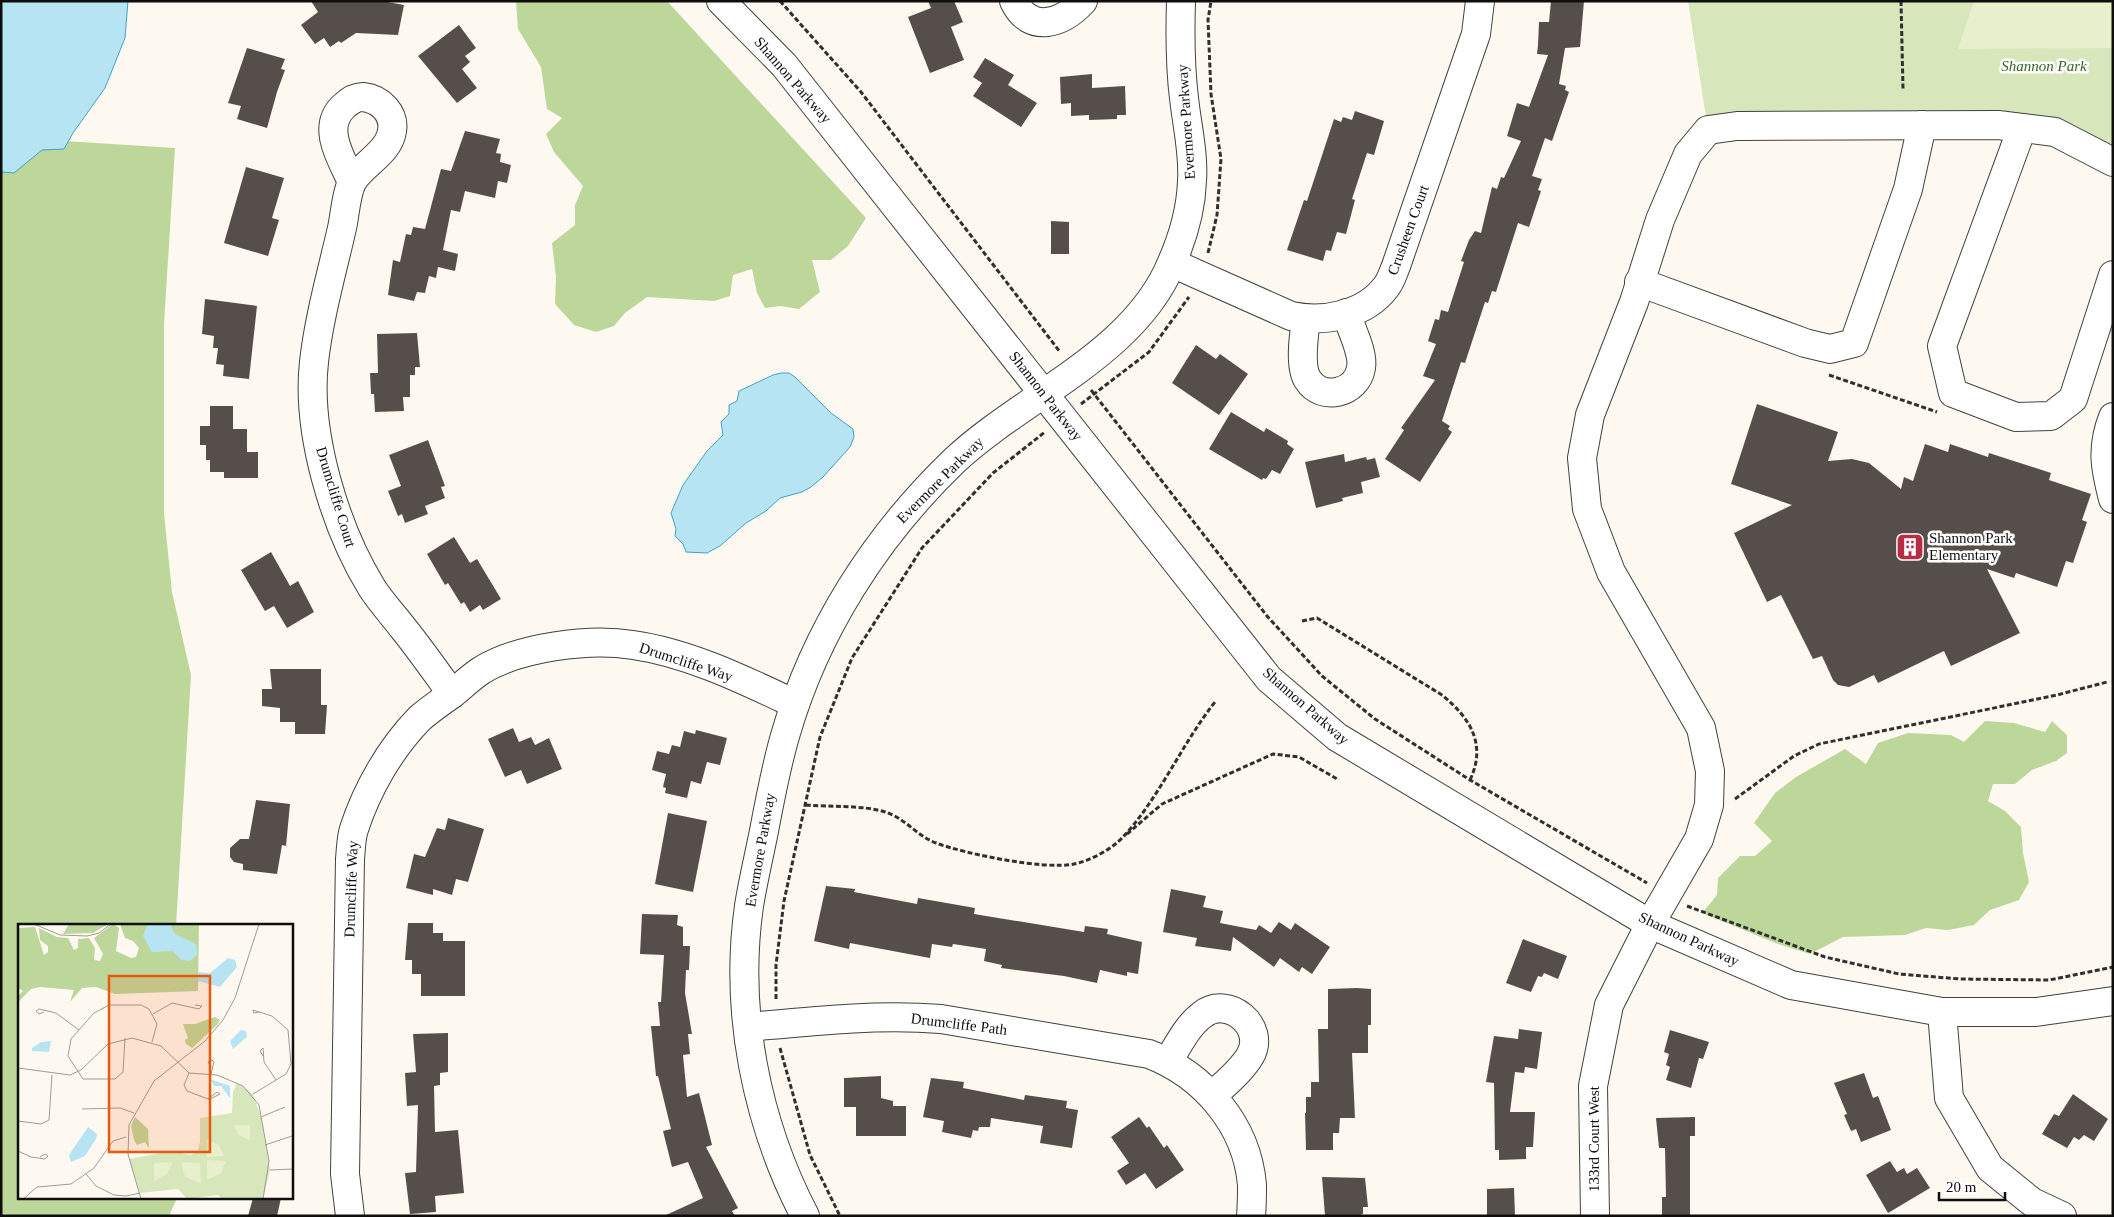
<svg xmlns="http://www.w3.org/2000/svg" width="2114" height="1217" font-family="Georgia,serif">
<rect width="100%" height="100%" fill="#fef9f0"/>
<path fill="#d7e7bb" d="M1688 1H2113V162L2055 132 1708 130Z"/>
<g fill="#bdd79b">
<path d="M516 1H667L866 218 848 246 831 260H812L820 292 799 309 780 306 765 308 757 293 752 269 733 275 730 296 714 301 647 297 625 313 614 326 596 332 574 325 555 304 556 277 552 243 575 225V205L583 186 554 152 546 134 562 118 547 109 541 67 518 29Z"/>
<path d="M1 137 175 148 164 324V513L172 592 191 675 176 926H19V1198H177L169 1216H1Z"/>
<path d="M1985 721 2014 723 2045 732 2052 721 2067 735V753L2056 761 2032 770 2015 784H1993L1988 801 2005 811 2021 827 2023 853 2029 882 2019 900 1990 910 1974 925 1948 930 1926 928 1905 935 1843 937 1810 954 1778 944 1702 913 1717 895 1718 878 1740 856H1755L1772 841 1754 823 1775 793 1796 777 1845 749 1866 764 1878 743 1908 733 1951 735 1964 742Z"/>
</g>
<path fill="#e7efcc" d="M1974 1H2113V48L1958 49Z"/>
<g fill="#b7e4f3" stroke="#42a2c6">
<path d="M1 1H128L125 38 105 88 73 133 64 149 42 150 14 173 1 172Z"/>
<path d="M781 373H789L795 377 831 413 853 429 854 437 850 447 823 477 811 487 802 492 780 498 766 511 746 523 720 546 707 553 686 552 683 544 675 536 676 529 671 513 683 485 707 451 723 435 721 422 729 414V405L737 401 739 391 773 375Z"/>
</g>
<g fill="#564e4b">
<path d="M311 1H382L404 5 398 35 356 33 341 43 339 41 330 47 324 38 315 44 301 25 318 12Z"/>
<path d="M928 1H954L963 22 951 27 964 60 930 73 908 17 931 8Z"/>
<path d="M1551 1H1584L1580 47 1565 48 1559 84 1566 86 1565 90 1569 92 1552 141 1545 138 1532 176 1542 179 1538 190 1541 191 1529 227 1518 223 1496 292 1492 291 1488 303 1485 302 1465 363 1461 362 1442 421 1450 426 1448 429 1452 432 1420 482 1385 459 1404 430 1401 428 1435 380 1423 376 1436 344 1428 341 1435 319 1439 320 1441 310 1448 312 1464 262 1461 261 1469 240 1475 231 1481 233 1492 187 1497 189 1501 177 1504 178 1521 141 1507 136 1517 103 1529 107 1548 55 1537 54 1538 45 1539 22H1549Z"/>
<path d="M459 25 476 48 465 56 470 62 462 69 477 88 457 103 418 56Z"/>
<path d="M247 48 285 59 281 69 285 70 277 92 267 128 237 119 241 106 228 103Z"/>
<path d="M985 58 1014 75 1008 85 1037 103 1021 127 973 96 982 83 973 77Z"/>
<path d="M1092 74V88L1125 86 1126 115H1117V119L1089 120V115L1071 116V103L1061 104 1060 77Z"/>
<path d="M1355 111 1384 121 1374 155 1367 153 1352 199 1355 200 1346 234 1337 232 1331 251 1326 250 1323 261 1287 250 1304 200 1307 201 1334 119 1341 122 1343 117 1352 120Z"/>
<path d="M465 131 500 139 496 153 501 154 500 162 511 165 507 183 498 181 495 198 465 191 460 212 451 210 443 250 458 254 455 271 438 267 436 278 429 276 425 293 417 292 414 301 388 295 393 260 400 262 406 234 411 235 413 227 425 229 441 169 451 171Z"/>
<path d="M246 167 284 178 272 218 279 220 268 256 224 243Z"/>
<path d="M1051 221 1069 222V254H1051Z"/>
<path d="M205 299 257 306 249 379 223 376 224 365 216 364 218 348H213L214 336 202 334Z"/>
<path d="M417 333 420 367H415V375H410V397H403L404 411 375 412 374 394H371L370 373H378L377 334Z"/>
<path d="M1196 345 1216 359 1220 354 1248 374 1219 415 1172 383Z"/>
<path d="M1757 404 1838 432 1828 461 1852 459 1869 463 1901 489 1904 477 1913 481 1925 444 1948 452 1950 444 1988 457 1989 453 2051 473 2049 480 2091 494 2082 520 2087 522 2073 563 2066 561 2057 587 2016 573 2014 578 1987 569 2020 633 1951 666 1944 651 1878 683 1874 675 1849 687 1838 685 1833 680 1822 656 1813 659 1781 595 1767 602 1734 533 1792 505 1731 484Z"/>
<path d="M210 406H233V429H247V452H258V478H224V472H210V460H206V445H200V426H210Z"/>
<path d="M1231 412 1264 432 1266 428 1288 441 1287 444 1294 449 1280 474 1272 470 1266 479 1263 478 1262 480 1209 449Z"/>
<path d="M428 440 445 486 441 487 445 498 425 506 428 514 405 523 402 514 398 516 388 491 401 486 389 455Z"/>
<path d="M1344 454 1345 462 1366 457 1367 460 1375 458 1380 477 1361 482 1363 493 1342 498 1343 501 1316 508 1305 462Z"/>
<path d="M454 537 470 563 477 559 501 599 483 610 480 605 470 612 464 602 461 604 448 583 445 585 427 554Z"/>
<path d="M271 552 290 586 298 581 314 612 287 628 274 606 265 611 241 570Z"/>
<path d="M270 669H321V705H327L325 734H295V722H280V708L262 706V689H272Z"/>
<path d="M513 728 519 742 531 737 535 745 549 738 562 769 527 784 521 770 505 777 488 739Z"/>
<path d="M696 730 727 738 720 765 707 762 701 784 691 781 687 798 665 793 666 788 663 787 666 774 652 770 657 751 669 754 672 745 680 747 684 731 695 734Z"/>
<path d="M256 800 290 804 286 846 282 845 277 874 243 870V864L234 862 230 857V848L240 839H249Z"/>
<path d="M668 813 707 821 693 892 655 884Z"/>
<path d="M448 818 484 829 468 882 456 879 452 895 433 889V895L406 888 414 854 425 857 437 828 445 830Z"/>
<path d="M826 886 855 889 854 892 917 904 918 898 975 908 974 914 1084 932 1085 926 1108 929 1107 934 1142 942 1138 974 1127 972V976L1100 970 1097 983 1064 976 1001 968 1002 965 984 961 986 949 953 944 952 947 932 944 930 958 850 943 849 949 814 941Z"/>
<path d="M1171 889 1206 896 1203 907 1223 911 1220 923 1256 930 1259 925 1271 933 1279 922 1291 930 1295 923 1330 947 1312 974 1302 967 1299 972 1280 958 1274 967 1233 937 1231 951 1195 946 1197 938 1163 932Z"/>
<path d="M642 914 678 915 677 925 683 927V946H690L689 970H686L685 993 692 1034H688L690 1054 683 1055 687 1097 699 1093 712 1145 706 1147 738 1208 732 1211 735 1216H664L703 1198 688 1162 672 1167 663 1131 671 1129 658 1076H656L651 1026H660L658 1002H661L664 955 640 954Z"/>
<path d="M408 923H433V933H443V941H465V996H421V974H412V960H405Z"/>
<path d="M1523 939 1567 956 1558 979 1544 973 1542 977 1538 976 1531 992 1506 983Z"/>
<path d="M1357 988 1371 989V1025H1368V1053H1352L1355 1118H1340L1339 1133H1333V1150H1306L1305 1113H1306V1097H1311V1082H1319L1318 1029H1328V989Z"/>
<path d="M1519 1029 1542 1032 1537 1069 1525 1067 1524 1073 1515 1072 1510 1112H1535L1533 1147H1526V1159L1499 1160V1150H1495L1494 1083 1486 1082 1494 1036 1518 1039Z"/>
<path d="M1670 1030 1709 1042 1703 1059 1699 1058 1691 1088 1666 1080 1670 1067 1666 1065 1669 1054 1664 1052Z"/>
<path d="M448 1033V1072L440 1073V1085L434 1086 435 1132 458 1130 464 1193 435 1196 436 1212 410 1214 405 1173 416 1172 418 1105 407 1106 405 1073 416 1072 413 1034Z"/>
<path d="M1864 1073 1873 1098 1878 1096 1891 1130 1861 1142 1856 1129 1851 1131 1844 1115 1847 1114 1834 1083Z"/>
<path d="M881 1076V1098L893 1101V1106H906V1136H856V1107H844V1078Z"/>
<path d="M931 1078 964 1082 963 1088 1024 1100 1025 1095 1067 1101 1066 1108 1078 1110 1072 1148 1040 1143 1043 1126 991 1118 990 1127H979L978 1131 973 1130 971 1138 942 1132 944 1121 923 1117Z"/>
<path d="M2073 1094 2108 1119 2094 1141 2084 1135 2079 1140 2074 1137 2067 1148 2042 1134 2054 1114 2059 1116Z"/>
<path d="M1139 1117 1147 1128 1149 1126 1164 1148 1167 1145 1184 1170 1156 1189 1145 1173 1126 1185 1117 1171 1129 1163 1111 1137Z"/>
<path d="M1695 1117V1136H1690V1216H1662V1197H1666L1665 1148H1659L1656 1118Z"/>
<path d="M1890 1161 1897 1172 1904 1168 1907 1174 1917 1168 1930 1188 1888 1213 1866 1175Z"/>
<path d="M1322 1177 1365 1178 1368 1207H1363V1214L1357 1216H1325Z"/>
<path d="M1514 1188 1515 1216H1487V1189Z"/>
<path d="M253 1198H281L277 1216H248Z"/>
</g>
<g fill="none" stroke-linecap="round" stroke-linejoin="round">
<defs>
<g id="minor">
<path d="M721 1 784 65 1269 679 1337 737 1650 924 1791 985 1942 1012H2036L2113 1001"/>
<path d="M1014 1C1030 35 1063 23 1083 1"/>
<path d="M2022 128 1942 346 1953 393 2016 417 2051 416 2073 399 2113 275"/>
<path d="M352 182C342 160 321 128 343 107 349 101 355 97 363 97 381 99 395 114 392 131 389 153 361 165 352 182 346 194 345 215 342 228 332 272 319 317 314 362 306 433 335 528 372 588 381 602 393 615 403 628 420 649 436 672 452 694"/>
<path d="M1172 263 1291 316C1324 323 1365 315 1386 287 1391 281 1393 273 1396 266L1476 34 1480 1"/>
<path d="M1639 282 1805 343 1830 349 1854 343 1908 189 1922 125"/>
<path d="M1306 319C1304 334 1299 367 1308 380 1322 402 1357 393 1361 368 1364 353 1351 329 1346 313"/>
<path d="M2113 417C2101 448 2105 468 2113 499"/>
<path d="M1942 1012 1949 1098 1990 1168 2032 1202 2062 1216"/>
<path d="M748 1027C813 1021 876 1014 941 1019L1149 1054C1204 1075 1247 1125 1252 1185 1252 1195 1252 1205 1251 1216"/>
<path d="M1168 1061C1178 1046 1187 1026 1202 1015 1228 994 1267 1027 1250 1056 1241 1071 1225 1084 1213 1095"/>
<path d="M350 1216 345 1174 350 859C351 849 351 838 354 829 367 789 390 749 419 719 429 710 441 702 452 694 462 686 471 677 482 670 520 647 589 638 633 645 689 653 744 680 795 704"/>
<path d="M805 1216C756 1122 734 1011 749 906 753 881 759 856 764 831 770 799 776 767 785 736 815 631 876 536 954 461 1023 396 1135 354 1172 262 1183 237 1191 209 1192 181 1194 154 1187 126 1184 98 1180 66 1180 33 1181 1"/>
<path d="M1595 1216 1593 1086 1609 1005 1650 924 1699 839 1709 805 1710 771 1701 728 1611 572 1587 509 1582 458 1590 415 1634 302 1660 220 1688 154 1708 130 1737 126 1998 125 2055 132 2113 162"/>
</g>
</defs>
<use href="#minor" stroke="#414141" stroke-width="30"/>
<g stroke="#303030" stroke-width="3" stroke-dasharray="5 2.5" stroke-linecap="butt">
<path d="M780 1 861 92 1060 352"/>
<path d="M1901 1 1903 89"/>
<path d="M1208 253 1217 215 1221 159 1211 94 1208 20 1211 1"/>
<path d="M1829 375 1937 412"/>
<path d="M1091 390 1267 616 1322 676 1375 719 1470 780 1647 883"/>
<path d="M1081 404 1149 352 1189 297"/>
<path d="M1302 621 1317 618 1442 695C1470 718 1487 744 1470 780"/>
<path d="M1735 799 1794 756 1819 744 2057 695 2107 682"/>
<path d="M806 805C830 807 863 805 885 812 905 818 917 836 936 843 966 854 1043 870 1074 864 1090 861 1112 849 1123 837 1160 797 1181 745 1215 702"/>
<path d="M1127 834 1162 804 1273 754 1299 757 1339 780"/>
<path d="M1687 906 1825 957 1899 974 1960 979 2049 980 2113 967"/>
<path d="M776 999V965L784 901 820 737 852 658 922 548 993 473 1045 432"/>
<path d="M780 1048 810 1155 840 1216"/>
</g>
<use href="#minor" stroke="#fff" stroke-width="28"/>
</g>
<defs>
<symbol id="building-square" viewBox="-11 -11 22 22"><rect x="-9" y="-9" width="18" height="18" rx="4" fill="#b72d45" stroke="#fff"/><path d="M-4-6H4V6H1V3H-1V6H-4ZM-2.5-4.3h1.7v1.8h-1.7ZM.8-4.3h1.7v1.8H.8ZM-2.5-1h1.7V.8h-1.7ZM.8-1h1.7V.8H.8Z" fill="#fff"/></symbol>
</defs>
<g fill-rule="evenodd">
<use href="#building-square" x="1894" y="531" width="32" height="32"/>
</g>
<g text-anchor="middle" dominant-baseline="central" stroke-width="5" stroke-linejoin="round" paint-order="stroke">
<g font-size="15" font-style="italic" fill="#376221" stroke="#fff">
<text x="2044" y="66">Shannon Park</text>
</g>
<g font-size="15" fill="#0e0e0e" stroke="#fff">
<text transform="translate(793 80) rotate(49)">Shannon Parkway</text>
<text transform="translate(1186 122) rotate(-94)">Evermore Parkway</text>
<text transform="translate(1408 230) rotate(-70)">Crusheen Court</text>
<text transform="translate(1046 396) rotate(52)">Shannon Parkway</text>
<text transform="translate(940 480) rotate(-45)">Evermore Parkway</text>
<text transform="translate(336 497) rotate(73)">Drumcliffe Court</text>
<text transform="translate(686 662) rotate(18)">Drumcliffe Way</text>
<text transform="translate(1306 706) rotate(41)">Shannon Parkway</text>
<text transform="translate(760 850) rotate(-80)">Evermore Parkway</text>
<text transform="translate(351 889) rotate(-88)">Drumcliffe Way</text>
<text transform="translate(1689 939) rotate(25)">Shannon Parkway</text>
<text transform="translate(959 1024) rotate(7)">Drumcliffe Path</text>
<text transform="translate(1594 1139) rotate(-90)">133rd Court West</text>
</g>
<g font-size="15" fill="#0e0e0e" stroke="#fff" text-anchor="start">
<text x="1929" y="538">Shannon Park<tspan x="1929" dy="17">Elementary</tspan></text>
</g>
</g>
<g transform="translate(18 924)">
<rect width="275" height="275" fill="#fef9f0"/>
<path d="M219 159 235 170 243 193 252 246 245 275H204L200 271 169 275 160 265 122 269 111 235 154 227 172 231 179 228 182 218V194L214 189 215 168Z" fill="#d7e7bb"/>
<path d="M51 0H90L75 9 45 10ZM95 0 101 4 98 27 113 34 118 33 121 24 115 17 107 14 102 0H181L180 67 97 70 78 63 64 64 52 78 56 66 22 63 13 65 0 78V72L5 67 0 64V4L17 3 26 31 30 28V22L22 16 21 4 39 13 50 14 56 26 60 24V15L71 14 77 24 76 36 82 37 85 30 76 14ZM197 93 202 96 199 101 174 124 168 120 167 116 170 114 165 100H177ZM117 193 130 205 131 224 127 218 119 221 116 216 113 202Z" fill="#bdd79b"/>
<path d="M216 201H232V216L220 211ZM188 215 201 221 206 232 189 233ZM189 237 190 236 208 237 203 249 189 256ZM155 238 149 250 136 257V239ZM163 238 182 239 183 259 167 253Z" fill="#e7efcc"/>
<path d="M130 0H152L157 10 178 20 179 31 172 37 164 36 154 27 134 28 125 12ZM210 34 217 36 219 43 202 63 180 57V48L192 49ZM223 106 228 107 229 113 215 125 212 117ZM33 117 31 128 14 127V124L23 118ZM192 155 212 162V174L203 162H196ZM70 203 79 210 78 215 67 232 53 238 51 231Z" fill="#b7e4f3"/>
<path fill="none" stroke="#9e9b96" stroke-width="1" d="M16 0 42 11 69 12 81 9 93 0M26 88 21 90 18 87 21 85 38 89 61 106M135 90 154 79 181 85 184 82 177 81M107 114 105 148 97 155H65L50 132 53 115 76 89 91 81H123L131 85 139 100 134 118M245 132 242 127 245 124 246 138 258 156M0 144 52 151 63 146 90 120 114 114 143 122 171 149 199 151 225 162 241 181 251 237 245 275M171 149 166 161 169 167 190 175H192L202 170 199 168 190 175M193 150 196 138 194 136 190 138 193 143M235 170 268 150 273 140 270 106 254 92 235 86 236 89 241 88M64 185 102 184 116 189M243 193 267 183M0 197 23 200 31 196 34 151M247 221 274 212M0 227 13 233 27 235 30 232 27 230 22 233M252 246 275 245M68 250 78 262 96 271 108 272 122 269M5 275 19 263 53 260 76 244 95 217 108 213M123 275 110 230 111 201 136 157 187 117 205 96 217 74 241 0"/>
<path fill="#e8590c" fill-opacity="0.15" stroke="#e8590c" stroke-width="2.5" d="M91 52H192V228H91Z"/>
<rect width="275" height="275" fill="none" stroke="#0e0e0e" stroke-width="2.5"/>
</g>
<rect width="2114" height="1217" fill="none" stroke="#0e0e0e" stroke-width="5"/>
<path d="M1939 1192v8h66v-8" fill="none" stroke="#0e0e0e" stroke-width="2.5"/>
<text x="1946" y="1192" font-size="15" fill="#0e0e0e" stroke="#ffffff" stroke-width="4" paint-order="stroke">20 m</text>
</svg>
